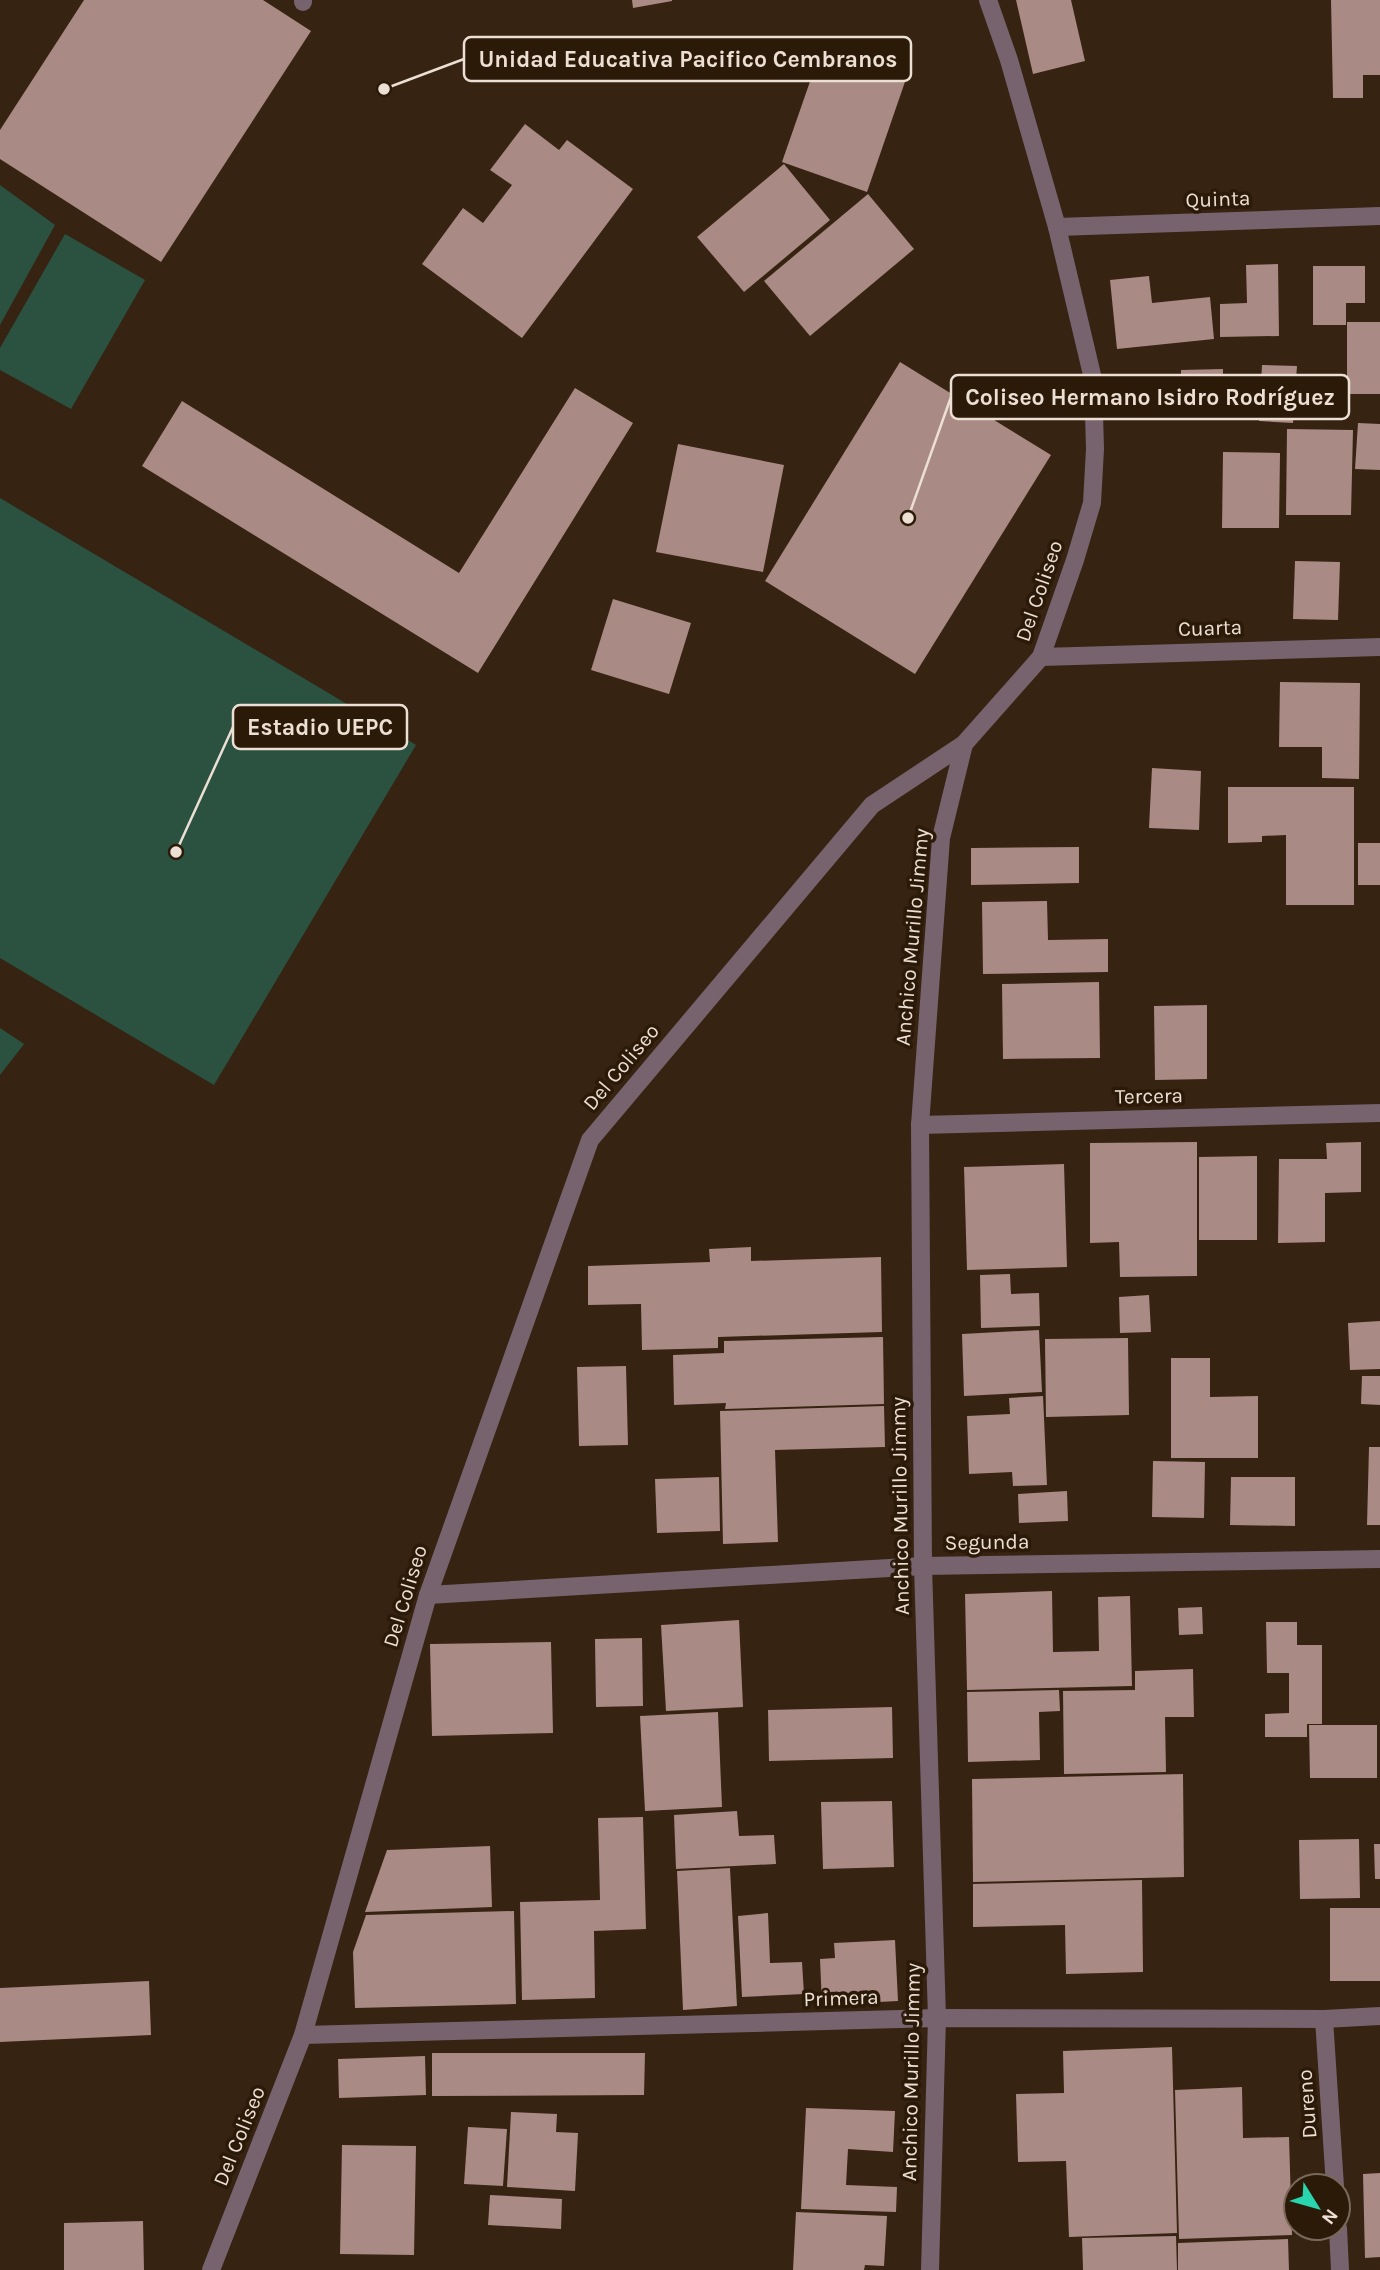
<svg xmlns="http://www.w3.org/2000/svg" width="1380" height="2270" font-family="Karla,sans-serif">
<rect width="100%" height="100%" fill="#362311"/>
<g fill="#2b5241">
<path d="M0 185 55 225 0 325Z"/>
<path d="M65 234 145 280 71 409 0 370V348Z"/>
<path d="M0 498 416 745 214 1085 0 958Z"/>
<path d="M0 1028 24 1044 0 1075Z"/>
</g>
<g fill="#aa8a84">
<path d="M84 0H263L311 31 161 262 0 159V130Z"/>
<path d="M632 0H672V1L633 8Z"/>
<path d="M1016 0H1071L1085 61 1033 74Z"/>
<path d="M1331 0H1380V75H1363V98H1333Z"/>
<path d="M822 47 907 76 867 192 782 162Z"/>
<path d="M525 124 559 150 567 140 633 189 522 338 422 264 463 208 483 223 512 185 490 170Z"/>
<path d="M784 164 830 220 744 292 697 237Z"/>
<path d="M868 194 914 249 810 336 764 281Z"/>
<path d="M1278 264 1279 336 1220 337V304L1247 303 1246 265Z"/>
<path d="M1313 266H1365V303H1346V325H1313Z"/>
<path d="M1149 276 1152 303 1210 297 1214 339 1117 349 1110 280Z"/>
<rect x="1347" y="322" width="33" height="72"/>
<path d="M900 362 1051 455 915 674 765 581Z"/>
<path d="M1262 365 1297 366 1293 423 1259 421Z"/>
<path d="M1223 369V416H1181V370Z"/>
<path d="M575 388 633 423 478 673 142 466 182 401 459 573Z"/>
<path d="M1358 423 1380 424V470L1355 469Z"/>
<path d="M1287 429 1353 430 1351 515H1286Z"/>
<path d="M678 444 784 465 763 572 656 552Z"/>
<path d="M1223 452 1280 453 1279 528H1222Z"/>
<path d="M1295 561 1340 562 1338 620 1293 619Z"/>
<path d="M613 599 691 623 669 694 591 670Z"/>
<path d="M1280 682 1360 683 1359 779 1322 778V747H1279Z"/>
<path d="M1152 768 1201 771 1199 830 1149 828Z"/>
<path d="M1228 787H1354V905H1286V835L1262 836V842L1228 843Z"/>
<rect x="1358" y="843" width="22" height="42"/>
<path d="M1079 847V883L971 885V848Z"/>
<path d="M1047 901 1048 940 1108 939V972L983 974 982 902Z"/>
<path d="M1099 982 1100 1058 1003 1059 1002 984Z"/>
<path d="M1207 1005V1079L1155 1080 1154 1006Z"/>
<path d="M1197 1142V1276L1120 1277 1119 1242 1090 1243V1143Z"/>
<path d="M1361 1142V1192L1325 1193V1242L1278 1243 1279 1159H1327L1326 1143Z"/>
<path d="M1257 1156V1240H1199V1157Z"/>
<path d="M1064 1164 1067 1267 967 1270 964 1167Z"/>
<path d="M751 1247V1261L881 1257 882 1332 718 1337V1348L642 1350 641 1304 588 1305V1266L710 1262 709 1249Z"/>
<path d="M1010 1274 1011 1294 1039 1293 1040 1326 981 1328 980 1275Z"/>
<path d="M1149 1295 1151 1332 1120 1333 1119 1297Z"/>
<path d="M1380 1321V1369L1350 1370 1348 1323Z"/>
<path d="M1039 1330 1042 1392 964 1396 962 1334Z"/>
<path d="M883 1337 884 1404 725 1409 726 1403 674 1405 673 1355 724 1353V1341Z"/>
<path d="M1128 1338 1129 1415 1046 1417 1045 1339Z"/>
<path d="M1171 1358H1210V1397L1258 1396V1458H1171Z"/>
<path d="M626 1366 628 1445 579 1446 577 1367Z"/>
<path d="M1362 1376H1380V1405L1361 1404Z"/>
<path d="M1043 1396 1047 1485 1013 1486 1012 1472 969 1474 967 1416 1010 1414 1009 1398Z"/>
<path d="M884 1406 885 1447 775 1450 778 1542 723 1544 720 1411Z"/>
<path d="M1369 1447H1380V1525H1367Z"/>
<path d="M1153 1461 1205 1462 1204 1518 1152 1517Z"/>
<path d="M719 1477 720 1531 657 1533 655 1479Z"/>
<path d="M1231 1477H1295V1526L1230 1525Z"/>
<path d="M1067 1491 1068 1521 1019 1523 1018 1494Z"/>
<path d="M1052 1591 1053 1652 1099 1651 1098 1597 1130 1596 1132 1686 967 1690 965 1594Z"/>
<path d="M1202 1607 1203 1634 1179 1635 1178 1608Z"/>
<path d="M739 1620 743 1707 666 1711 661 1625Z"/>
<path d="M1266 1622H1297V1645H1322V1724H1307V1737H1265V1714L1289 1713V1673H1267Z"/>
<path d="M642 1638 643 1706 596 1707 595 1639Z"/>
<path d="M551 1642 553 1733 432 1736 430 1644Z"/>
<path d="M1193 1669 1194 1717H1165L1166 1772 1064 1774 1063 1691 1135 1690V1671Z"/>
<path d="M1059 1690 1060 1711 1039 1712 1040 1760 968 1762 967 1692Z"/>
<path d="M892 1707 893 1758 769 1761 768 1710Z"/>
<path d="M718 1712 722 1807 645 1811 640 1716Z"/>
<path d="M1309 1725H1377V1778H1310Z"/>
<path d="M1183 1774 1184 1877 973 1882 972 1779Z"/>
<path d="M892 1801 894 1867 823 1869 821 1802Z"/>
<path d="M737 1811 739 1836 774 1835 776 1864 676 1869 674 1815Z"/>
<path d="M643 1817 646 1929 594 1931 595 1998 522 2000 520 1902 600 1900 598 1818Z"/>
<path d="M1359 1839 1360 1898 1300 1899 1299 1840Z"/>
<path d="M1374 1844H1380V1879H1375Z"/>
<path d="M490 1846 492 1907 365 1912 387 1850Z"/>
<path d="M730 1868 737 2006 683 2010 677 1871Z"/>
<path d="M1142 1880 1143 1972 1066 1974 1065 1925 973 1927V1884Z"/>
<rect x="1330" y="1908" width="50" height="73"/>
<path d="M514 1911 516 2004 355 2008 353 1952 366 1915Z"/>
<path d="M768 1913 770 1963 802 1962 804 1994 742 1997 738 1916Z"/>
<path d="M895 1940 898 2001 822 2005 820 1959 835 1958 834 1943Z"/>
<path d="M149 1981 151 2035 0 2042V1988Z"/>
<path d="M1172 2047 1177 2233 1069 2237 1066 2161 1018 2162 1016 2094 1064 2093 1063 2051Z"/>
<path d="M432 2053H645L644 2095 432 2096Z"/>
<path d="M425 2056 426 2095 339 2098 338 2059Z"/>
<path d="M1242 2087 1243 2138 1289 2137 1292 2235 1179 2239 1175 2090Z"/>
<path d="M806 2108 895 2111 893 2152 848 2149 846 2185 897 2187 896 2212 801 2209Z"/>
<path d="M511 2112 557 2114 556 2132 578 2133 575 2191 507 2187Z"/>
<path d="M468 2127 507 2129 503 2186 464 2184Z"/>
<path d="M342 2145 416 2146 414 2255 340 2254Z"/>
<path d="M1380 2173V2257L1365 2258 1363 2174Z"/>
<path d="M490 2195 562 2199 561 2229 488 2225Z"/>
<path d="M796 2212 887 2216 884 2266 865 2265 864 2270H793Z"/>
<path d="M143 2221 144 2270H64V2223Z"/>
<path d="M1176 2236 1177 2270H1083L1082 2238Z"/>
<path d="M1288 2239 1289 2270H1178V2243Z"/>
</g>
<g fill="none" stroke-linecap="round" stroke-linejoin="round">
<path stroke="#76636e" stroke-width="18" d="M303 0V2"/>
<g stroke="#76636e" stroke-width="18">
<path d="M1057 227 1380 216"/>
<path d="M1041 657 1380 647"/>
<path d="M920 1125 1380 1113"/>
<path d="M428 1595 923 1566 1380 1559"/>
<path d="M1324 2019 1335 2186"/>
<path d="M303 2035 937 2018 1324 2019 1380 2016"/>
<path d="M1338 2228 1340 2270"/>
<path d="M211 2270 303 2035 428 1595 590 1140 872 805 964 744 1041 657 1075 560 1092 503 1095 449 1093 379 1057 227 1009 60 988 0"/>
<path d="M930 2270 937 2018 923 1566 920 1125 941 838 964 744"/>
</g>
</g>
<g text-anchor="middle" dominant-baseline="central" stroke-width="7" stroke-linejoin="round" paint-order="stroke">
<g font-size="21" fill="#ecdfd4" stroke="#2c1a08">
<text transform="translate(1218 199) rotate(-2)">Quinta</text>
<text transform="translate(1039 591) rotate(-71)">Del Coliseo</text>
<text transform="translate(1210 628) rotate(-2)">Cuarta</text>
<text transform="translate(912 937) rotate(-85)">Anchico Murillo Jimmy</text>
<text transform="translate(621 1067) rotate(-50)">Del Coliseo</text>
<text transform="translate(1149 1096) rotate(-1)">Tercera</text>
<text transform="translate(900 1506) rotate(-91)">Anchico Murillo Jimmy</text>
<text transform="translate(987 1542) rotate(-1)">Segunda</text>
<text transform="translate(405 1596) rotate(-73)">Del Coliseo</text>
<text transform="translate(841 1998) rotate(-2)">Primera</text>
<text transform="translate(911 2072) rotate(-89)">Anchico Murillo Jimmy</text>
<text transform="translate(1307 2104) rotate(-94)">Dureno</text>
<text transform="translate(239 2136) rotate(-68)">Del Coliseo</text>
</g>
</g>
<path fill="none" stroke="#ecdfd4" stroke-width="2.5" d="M384 89L464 59M908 518L951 397M176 852L233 727"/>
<g fill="#ecdfd4" stroke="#2c1a08" stroke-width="2.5">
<circle cx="384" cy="89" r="7"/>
<circle cx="908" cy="518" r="7"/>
<circle cx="176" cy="852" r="7"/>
</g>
<g fill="#2c1a08" stroke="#ecdfd4" stroke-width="2.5">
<rect x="464" y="37" width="447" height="44" rx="7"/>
<rect x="951" y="375" width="398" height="44" rx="7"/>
<rect x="233" y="705" width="174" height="44" rx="7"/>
</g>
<g font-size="23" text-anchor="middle" font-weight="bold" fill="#ecdfd4">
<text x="688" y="67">Unidad Educativa Pacifico Cembranos</text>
<text x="1150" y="405">Coliseo Hermano Isidro Rodríguez</text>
<text x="320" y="735">Estadio UEPC</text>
</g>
<g transform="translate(1317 2207) rotate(127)"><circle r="33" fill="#2c1a08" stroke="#79695a" stroke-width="2"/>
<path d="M0-5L12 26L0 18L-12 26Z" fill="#28d5ad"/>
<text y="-10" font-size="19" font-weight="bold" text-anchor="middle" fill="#ecdfd4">N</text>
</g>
</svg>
